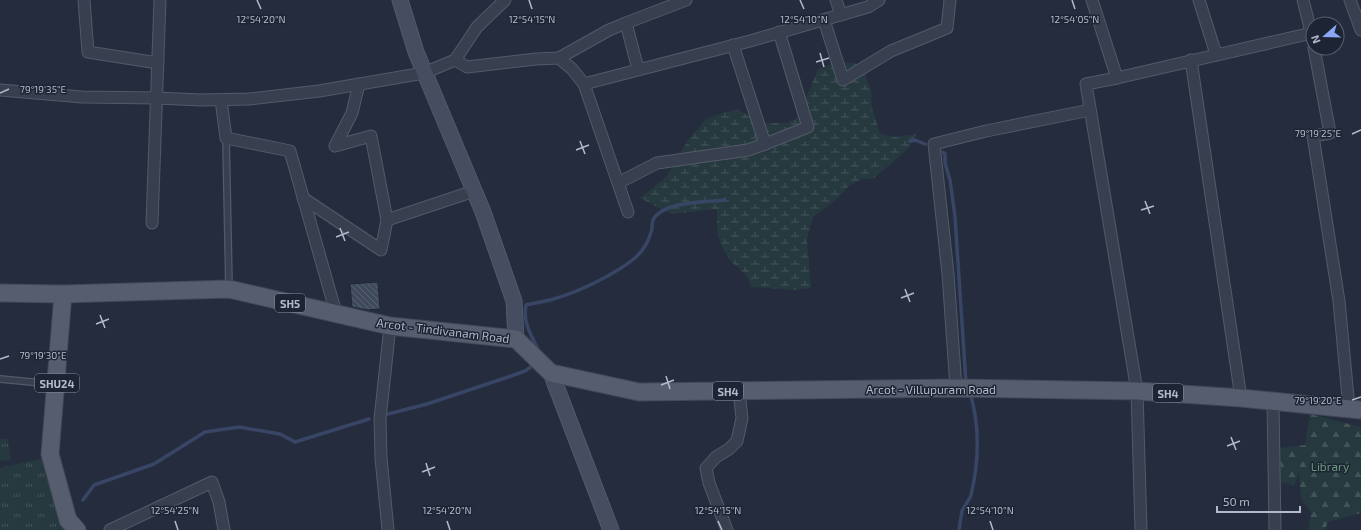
<svg xmlns="http://www.w3.org/2000/svg" width="1361" height="530" font-family="'Exo 2',sans-serif">
<defs>
<pattern id="forest-firs" width="22" height="20" patternUnits="userSpaceOnUse"><rect width="22" height="20" fill="#26393f"/><path d="M5 1l3.5 6h-7zM16 11l3.5 6h-7z" fill="#435459"/></pattern>
<pattern id="wetland-marsh" width="20" height="14" patternUnits="userSpaceOnUse"><rect width="20" height="14" fill="#26393f"/><path d="M1 5h8M5 5V1M11 12h8M15 12V8" fill="none" stroke="#435459"/></pattern>
<pattern id="park-tufts" width="24" height="20" patternUnits="userSpaceOnUse"><rect width="24" height="20" fill="#26393f"/><path d="M3 7l-1-3M5 7V3M7 7l1-3M15 17l-1-3M17 17v-4M19 17l1-3" fill="none" stroke="#435459"/></pattern>
<pattern id="building-back-hatch" width="6" height="6" patternUnits="userSpaceOnUse"><rect width="6" height="6" fill="#404a5d"/><path d="M-1 5l2 2M0 0l6 6M5-1l2 2" fill="none" stroke="#596273"/></pattern>
</defs>
<rect width="100%" height="100%" fill="#242c3e"/>
<path fill="url(#forest-firs)" d="M1310 413 1314 415 1361 427V513L1328 522 1325 530H1309L1308 529 1311 513 1301 498 1299 472 1294 486 1281 482 1280 448 1305 445Z"/>
<path fill="url(#wetland-marsh)" d="M837 62 855 63 863 70 871 90 872 108 880 133 893 137 916 134 909 148 873 179H862L849 186 835 201 813 217 807 239 811 288 796 290 751 287 748 278 739 268 732 263 723 249 717 232V209L671 214 640 198 667 176 688 140 706 119 725 112 738 110 764 123H786L797 118 818 69Z"/>
<g fill="url(#park-tufts)">
<path d="M0 439H8L11 460 0 461Z"/>
<path d="M43 458 66 530H0V468Z"/>
</g>
<g fill="none" stroke-linecap="round" stroke-linejoin="round">
<g stroke="#384565" stroke-width="3.5">
<path d="M910 141 915 140 925 144"/>
<path d="M943 152 945 154V163L950 180 955 217 966 383"/>
<path d="M537 347C529 332 523 321 526 305 534 303 542 302 550 300 577 293 614 275 635 258 644 250 649 241 652 229 652 227 652 223 653 220 663 201 707 202 725 200"/>
<path d="M388 414 427 404 511 376 525 371 532 366"/>
<path d="M83 500 94 485 154 464 205 432 239 427 280 434 295 442 369 419"/>
<path d="M959 530C960 524 961 517 962 511 964 506 969 501 971 495 979 462 980 425 970 393"/>
</g>
</g>
<path fill="url(#building-back-hatch)" stroke="#1f2635" d="M378 282 380 309 367 310 352 307 350 284Z"/>
<g fill="none" stroke-linecap="round" stroke-linejoin="round">
<defs>
<g id="service">
<path d="M226 138 229 288"/>
<path d="M0 379 53 384"/>
</g>
<g id="minor">
<path d="M84 0 88 52 158 63"/>
<path d="M836 0 841 15"/>
<path d="M1092 0 1117 78"/>
<path d="M1199 0 1216 54"/>
<path d="M1303 0 1313 40"/>
<path d="M1350 0 1361 30"/>
<path d="M824 20 843 80 891 51 947 28 950 0"/>
<path d="M1314 48 1330 133 1313 136 1339 301 1349 408"/>
<path d="M559 58 609 30 626 23"/>
<path d="M455 60 477 27 505 0"/>
<path d="M1191 60 1241 398"/>
<path d="M638 69 626 23 686 0"/>
<path d="M584 84 750 41 868 7 879 0"/>
<path d="M0 90 82 97 157 98 201 100 249 99 319 91 424 73 455 60 467 67 536 59 559 58 572 69 584 84 628 212"/>
<path d="M221 100 226 138 290 151 336 313"/>
<path d="M765 144 808 127 779 32"/>
<path d="M618 183 657 163 748 150 765 144 733 45"/>
<path d="M303 198 381 250 387 220 371 136 335 146 352 113 359 84"/>
<path d="M387 220 474 191"/>
<path d="M152 223 160 0"/>
<path d="M956 388 948 274 934 144 986 131 1090 110"/>
<path d="M1273 400 1275 530"/>
<path d="M110 530 212 482 219 502 224 530"/>
<path d="M388 530 381 458 380 419 390 326"/>
<path d="M727 530 709 483 706 468 716 457 729 449 737 441 742 418 739 391"/>
<path d="M1141 530 1137 391 1086 84 1117 78 1312 33"/>
</g>
<g id="secondary">
<path d="M400 0 416 52 483 212 514 301 516 339"/>
<path d="M551 373 611 530"/>
</g>
<g id="primary">
<path d="M0 293 63 294 50 454 68 520 77 530"/>
<path d="M63 294 229 289 390 326 516 339 551 373 639 392 956 388 1137 391 1241 398 1361 410"/>
</g>
</defs>
<use href="#service" stroke="#535a69" stroke-width="8"/>
<use href="#minor" stroke="#535a69" stroke-width="13"/>
<use href="#secondary" stroke="#535a69" stroke-width="17"/>
<use href="#primary" stroke="#414857" stroke-width="19"/>
<use href="#service" stroke="#383f4e" stroke-width="5.5"/>
<use href="#minor" stroke="#383f4e" stroke-width="11"/>
<use href="#secondary" stroke="#464d61" stroke-width="15"/>
<use href="#primary" stroke="#565d6e" stroke-width="17"/>
</g>
<path fill="none" stroke="#b4bac9" stroke-width="1.5" d="M257 0 261 9M529 0 532 9M800 0 804 9M1072 0 1075 9M820 53 824 67M816 62 829 58M0 93 9 89M1352 134 1361 130M580 141 585 154M576 150 589 145M1145 201 1150 214M1141 210 1154 206M340 228 345 241M336 237 349 232M905 289 910 302M901 298 914 293M100 315 105 328M96 324 109 319M0 359 9 356M666 376 670 389M661 385 674 380M1352 400 1361 397M1231 437 1236 450M1227 446 1240 441M426 463 430 476M422 472 435 467M175 521 178 530M447 521 450 530M718 521 722 530M990 521 993 530"/>
<g text-anchor="middle" dominant-baseline="central" stroke-width="3" stroke-linejoin="round" paint-order="stroke">
<g fill="#1d2433" stroke="#878d9c" stroke-width="1">
<rect x="275" y="294" width="30" height="18" rx="3"/>
<rect x="35" y="374" width="44" height="18" rx="3"/>
<rect x="713" y="382" width="30" height="18" rx="3"/>
<rect x="1153" y="384" width="30" height="18" rx="3"/>
</g>
<g font-size="11" font-weight="bold" fill="#b4bac9">
<text x="290" y="303">SH5</text>
<text x="57" y="383">SHU24</text>
<text x="728" y="391">SH4</text>
<text x="1168" y="393">SH4</text>
</g>
<g font-size="12" fill="#b4bac9" stroke="#1d2433">
<text transform="translate(443 330) rotate(7)">Arcot - Tindivanam Road</text>
<text x="931" y="389">Arcot - Villupuram Road</text>
</g>
<g font-size="12" fill="#6c9a7c" stroke="#1d2433">
<text x="1330" y="466">Library</text>
</g>
</g>
<g font-size="10" text-anchor="middle" fill="#b4bac9" stroke="#1d2433" stroke-width="3" stroke-linejoin="round" paint-order="stroke">
<text x="261" y="23">12°54'20"N</text>
<text x="532" y="23">12°54'15"N</text>
<text x="804" y="23">12°54'10"N</text>
<text x="1075" y="23">12°54'05"N</text>
<text x="43" y="93">79°19'35"E</text>
<text x="1318" y="137">79°19'25"E</text>
<text x="43" y="359">79°19'30"E</text>
<text x="1318" y="404">79°19'20"E</text>
<text x="175" y="514">12°54'25"N</text>
<text x="447" y="514">12°54'20"N</text>
<text x="718" y="514">12°54'15"N</text>
<text x="990" y="514">12°54'10"N</text>
</g>
<g transform="translate(1325 36) rotate(250)"><circle r="19" fill="#1d2433" stroke="#59606f"/>
<path d="M0-3L7 15L0 10L-7 15Z" fill="#8ba8f7"/>
<text y="-6" font-size="11" font-weight="bold" text-anchor="middle" fill="#b4bac9">N</text>
</g>
<path d="M1217 506v6h83v-6" fill="none" stroke="#b4bac9" stroke-width="2"/>
<text x="1223" y="506" font-size="12" fill="#b4bac9" stroke="#1d2433" stroke-width="3" paint-order="stroke">50 m</text>
</svg>
